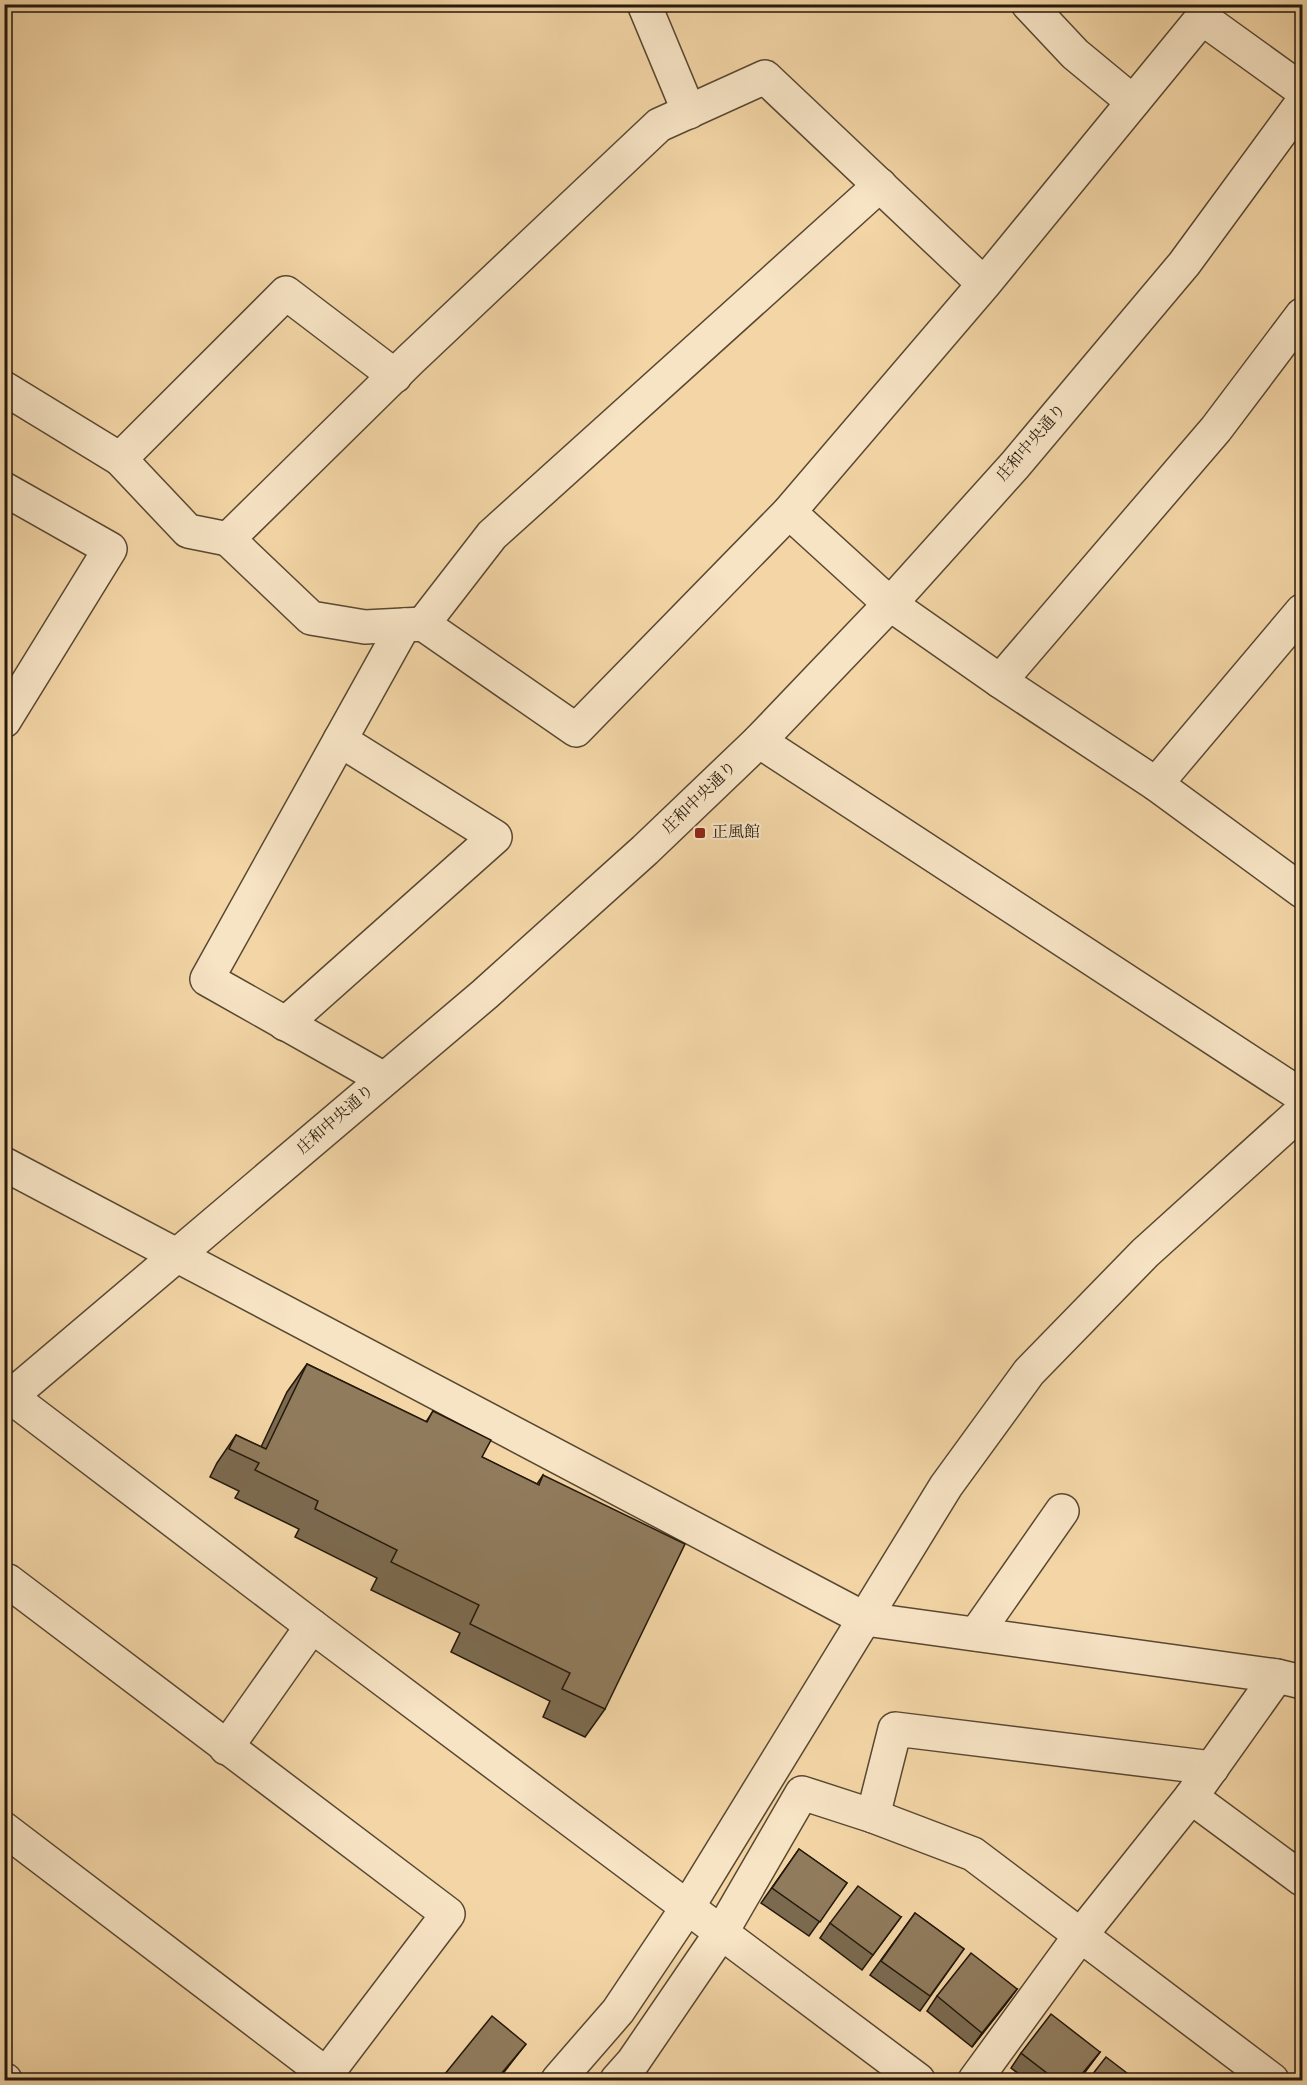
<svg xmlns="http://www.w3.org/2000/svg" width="1307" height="2085" font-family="'IM FELL English','Noto Serif JP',serif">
<rect width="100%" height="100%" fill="#f3d5a6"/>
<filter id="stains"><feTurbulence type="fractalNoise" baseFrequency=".00333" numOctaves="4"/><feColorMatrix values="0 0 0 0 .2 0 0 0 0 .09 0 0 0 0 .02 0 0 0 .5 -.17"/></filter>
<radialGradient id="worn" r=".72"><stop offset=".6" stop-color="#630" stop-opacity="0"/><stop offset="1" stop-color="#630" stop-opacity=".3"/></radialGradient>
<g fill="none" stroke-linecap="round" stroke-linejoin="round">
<defs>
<g id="minor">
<path d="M644 4 689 112"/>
<path d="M1028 4 1075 54 1133 102"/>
<path d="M984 284 765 77 659 125 410 360 228 539 311 618 365 627 423 624 576 730 789 512 984 284 1202 18 1302 90"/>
<path d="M4 388 120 459"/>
<path d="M4 489 110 549 4 721"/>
<path d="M789 512 890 604 1000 681 1156 784 1302 891"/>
<path d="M228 539 188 531 120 459 286 293 395 376"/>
<path d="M423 624 492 535 880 185"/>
<path d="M1000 681 1216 429 1302 315"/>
<path d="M759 741 1302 1096"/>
<path d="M1156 784 1302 611"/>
<path d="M285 1024 495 837 340 740"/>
<path d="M384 1079 207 979 404 625"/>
<path d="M4 1164 865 1619 1277 1676 1302 1682"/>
<path d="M11 1397 312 1626 918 2080"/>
<path d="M4 1402 485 994 645 850 759 741 890 604 1015 465 1184 264 1302 103"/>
<path d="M4 1584 8 1581 448 1914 322 2080"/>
<path d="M976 1634 1062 1511"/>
<path d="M226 1748 312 1626"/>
<path d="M1212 1768 895 1729 873 1816 973 1854 1272 2080"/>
<path d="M1191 1797 1302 1879"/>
<path d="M4 1829 327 2075"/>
<path d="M4 2080H5"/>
<path d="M558 2080 618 2011 687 1908 946 1486 1029 1372 1145 1253 1302 1111"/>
<path d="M617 2080 633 2062 721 1933 802 1793 873 1816"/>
<path d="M975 2080 1080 1936 1191 1797 1277 1676"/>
</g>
</defs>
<use href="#minor" stroke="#584832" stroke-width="36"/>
<use href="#minor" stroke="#f7e4c5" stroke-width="33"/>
</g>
<g fill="#7c6a4f" stroke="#24190b" stroke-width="1.5">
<path d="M307 1364 426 1422 433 1411 482 1457 537 1484 543 1475 605 1709 585 1737 543 1717 550 1701 451 1652 460 1633 371 1590 377 1578 295 1537 299 1529 235 1498 239 1491 210 1477 217 1463 236 1435 261 1447 287 1392Z"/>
<path d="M799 1849 847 1883 809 1936 761 1903Z"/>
<path d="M915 1913 964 1949 920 2011 870 1975Z"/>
<path d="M901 1917 862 1970 820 1938 830 1923Z"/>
<path d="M1017 1989 972 2047 927 2011 937 1996Z"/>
<path d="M1100 2052 1079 2080H1027L1011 2068 1021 2053Z"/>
</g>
<g fill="#655640" stroke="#24190b" stroke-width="1.5">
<path d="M1017 1989 1006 2004 972 2047 982 2033Z"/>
<path d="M526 2044 515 2058 498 2080H496Z"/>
<path d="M1100 2052 1079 2080H1077Z"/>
</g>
<g fill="#907b5c" stroke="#24190b" stroke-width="1.5">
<path d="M307 1364 427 1422 433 1411 491 1440 482 1457 539 1485 543 1475 685 1544 605 1709 562 1689 570 1673 470 1624 479 1605 391 1562 397 1550 315 1509 318 1501 255 1470 259 1463 229 1449 236 1435 266 1449Z"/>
<path d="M799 1849 847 1883 820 1922 772 1888Z"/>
<path d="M858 1886 901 1917 873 1955 830 1923Z"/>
<path d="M915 1913 964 1949 930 1996 881 1961Z"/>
<path d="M971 1953 1017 1989 982 2033 937 1996Z"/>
<path d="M1051 2014 1100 2052 1077 2080H1056L1021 2053Z"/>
<path d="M492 2016 526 2044 496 2080H440Z"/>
<path d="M1106 2057 1136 2080H1088Z"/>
</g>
<rect fill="#8f2418" stroke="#f7e4c5" stroke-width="2" x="694" y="827" width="12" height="12" rx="3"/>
<g text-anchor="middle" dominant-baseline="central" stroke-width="4.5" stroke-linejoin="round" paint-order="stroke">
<g font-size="16" fill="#24190b" stroke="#f7e4c5">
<text transform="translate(1032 443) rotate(-49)">庄和中央通り</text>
<text transform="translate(700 798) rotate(-44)">庄和中央通り</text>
<text transform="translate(336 1120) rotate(-41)">庄和中央通り</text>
</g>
<g font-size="16" fill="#24190b" stroke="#f7e4c5" text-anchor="start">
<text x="712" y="833">正風館</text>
</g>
</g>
<rect width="1307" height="2085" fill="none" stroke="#f3d5a6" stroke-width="24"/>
<rect x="6" y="6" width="1295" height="2073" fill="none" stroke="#24190b" stroke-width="3"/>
<rect x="12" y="12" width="1283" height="2061" fill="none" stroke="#24190b" stroke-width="1.5"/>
<rect width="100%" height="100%" filter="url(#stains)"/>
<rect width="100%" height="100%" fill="url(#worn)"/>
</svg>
